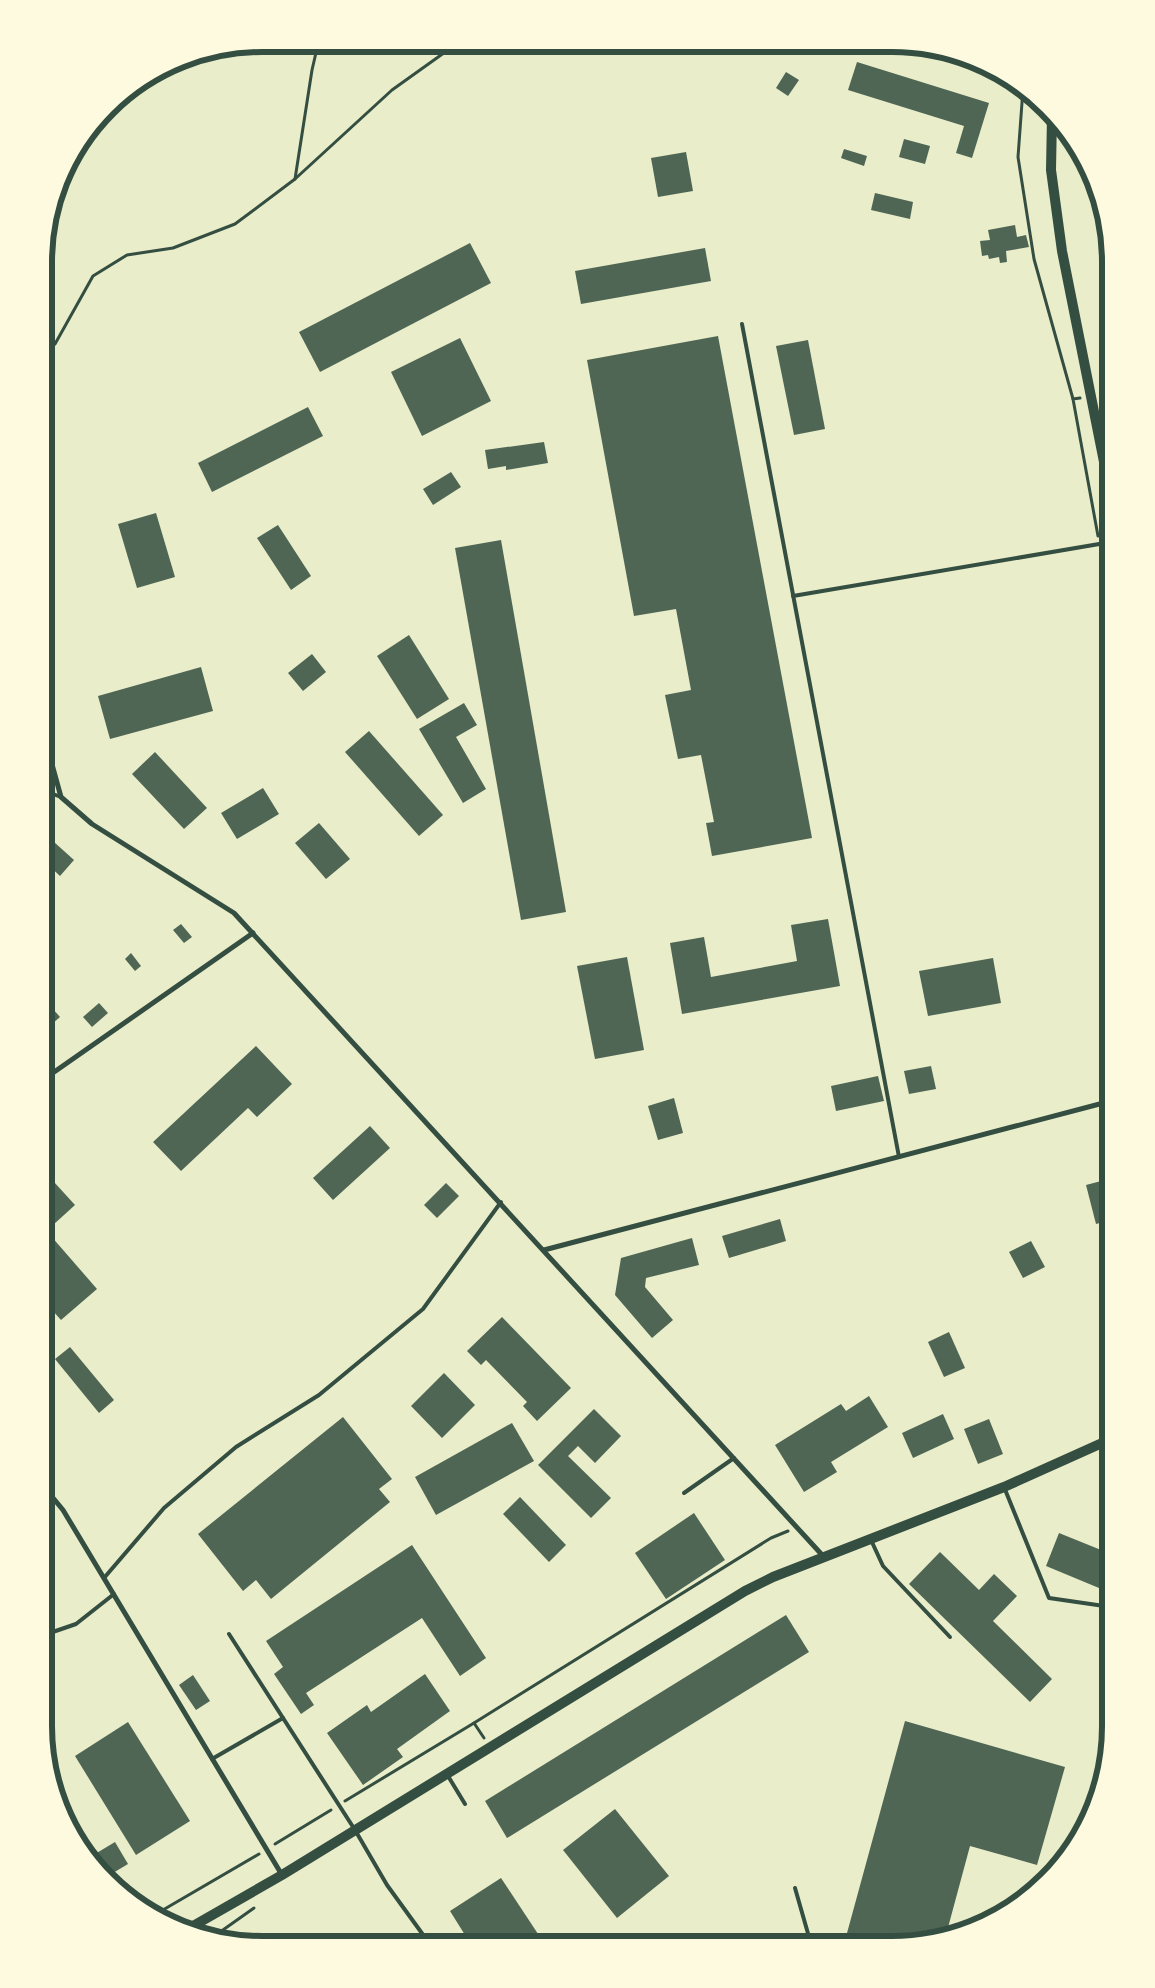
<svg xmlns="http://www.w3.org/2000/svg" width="1155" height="1988" font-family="Lato,sans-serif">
<rect width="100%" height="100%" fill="#e9edc9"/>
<g fill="#4f6655">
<path d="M857 62 989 103 972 158 956 153 964 126 848 90Z"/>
<path d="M786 72 799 80 788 96 776 88Z"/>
<path d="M904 139 930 146 925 164 899 157Z"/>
<path d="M844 149 867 156 864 166 841 158Z"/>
<path d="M686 152 693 191 658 197 651 158Z"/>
<path d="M875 193 913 202 910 219 871 210Z"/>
<path d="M1015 225 1017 237 1026 235 1029 247 1006 251 1007 262 1000 263 999 257 989 259 988 255 982 256 980 241 990 240 988 230Z"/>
<path d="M470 243 491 283 320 372 299 332Z"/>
<path d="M705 248 711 281 581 304 575 271Z"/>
<path d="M718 336 812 838 712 856 706 823 714 822 701 755 678 759 665 695 691 690 676 609 634 616 587 360Z"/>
<path d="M460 338 491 401 422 436 391 372Z"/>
<path d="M808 340 825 429 794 435 776 346Z"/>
<path d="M308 407 323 436 212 492 198 463Z"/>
<path d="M544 442 548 463 506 470V466L488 469 485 450Z"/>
<path d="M451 472 461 487 433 505 423 489Z"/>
<path d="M156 513 175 577 137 588 118 524Z"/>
<path d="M278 525 311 576 291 590 257 538Z"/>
<path d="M501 540 566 912 521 920 455 548Z"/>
<path d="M409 635 449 699 417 719 377 656Z"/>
<path d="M312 654 326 672 303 691 288 673Z"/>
<path d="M201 667 213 711 110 739 98 696Z"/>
<path d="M464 703 477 725 456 737 486 789 463 803 419 729Z"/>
<path d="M369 731 443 815 419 836 345 752Z"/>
<path d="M155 752 207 808 184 829 132 774Z"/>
<path d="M263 788 279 814 237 839 221 813Z"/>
<path d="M319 823 350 859 326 879 295 843Z"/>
<path d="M54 842 74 860 60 876 45 862V852Z"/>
<path d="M828 919 840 986 682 1014 670 943 704 937 711 977 797 961 791 925Z"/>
<path d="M181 924 192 937 184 943 173 930Z"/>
<path d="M131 953 141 966 135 971 125 959Z"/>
<path d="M627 957 644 1050 595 1059 577 966Z"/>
<path d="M993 958 1001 1003 928 1016 919 971Z"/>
<path d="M45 1000 60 1017 45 1030Z"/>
<path d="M99 1003 108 1013 92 1027 83 1017Z"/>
<path d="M256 1046 292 1084 257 1117 248 1108 181 1171 153 1142Z"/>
<path d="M931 1066 936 1089 909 1094 904 1071Z"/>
<path d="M878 1076 884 1101 836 1111 831 1086Z"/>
<path d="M674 1098 683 1133 658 1140 648 1106Z"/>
<path d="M370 1126 390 1148 333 1200 313 1178Z"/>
<path d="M44 1171 75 1205 53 1225 44 1216Z"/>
<path d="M1105 1180 1111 1201V1220L1096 1224 1086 1185Z"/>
<path d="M446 1183 459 1196 437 1218 424 1205Z"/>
<path d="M780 1219 786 1241 729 1258 722 1236Z"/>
<path d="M44 1228 97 1289 61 1320 44 1301Z"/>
<path d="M692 1238 699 1265 646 1278 645 1287 673 1320 652 1338 615 1295 621 1258Z"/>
<path d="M1031 1241 1045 1267 1023 1278 1009 1252Z"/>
<path d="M502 1317 571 1388 537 1421 523 1406 527 1402 486 1360 481 1365 467 1351Z"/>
<path d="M949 1332 965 1368 944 1377 928 1342Z"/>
<path d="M70 1347 114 1400 99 1413 55 1359Z"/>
<path d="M444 1373 475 1405 442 1438 411 1406Z"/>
<path d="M869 1396 888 1427 831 1462 837 1472 804 1492 775 1445 841 1404 846 1411Z"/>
<path d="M594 1409 621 1436 595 1463 578 1446 568 1456 611 1498 591 1518 538 1465Z"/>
<path d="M943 1414 954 1439 913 1458 902 1433Z"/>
<path d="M343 1417 392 1479 379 1489 390 1502 271 1599 256 1580 243 1591 198 1534Z"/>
<path d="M989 1419 1003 1454 978 1464 964 1429Z"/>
<path d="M512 1423 534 1461 436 1515 415 1477Z"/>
<path d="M520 1497 566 1545 549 1562 503 1514Z"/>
<path d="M694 1513 725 1560 666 1599 635 1553Z"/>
<path d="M1059 1533 1111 1554V1593L1046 1566Z"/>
<path d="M412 1545 486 1658 460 1676 422 1618 306 1693 314 1705 301 1714 274 1674 283 1667 266 1641Z"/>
<path d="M940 1552 979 1590 994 1574 1017 1596 993 1621 1052 1679 1030 1702 909 1584Z"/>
<path d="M786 1615 809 1652 507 1838 485 1801Z"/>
<path d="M425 1674 450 1711 397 1749 403 1757 363 1785 327 1733 367 1705 371 1712Z"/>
<path d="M193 1675 210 1701 196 1710 179 1685Z"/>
<path d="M905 1721 1065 1767 1037 1865 970 1846 946 1935 892 1944H844Z"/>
<path d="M128 1722 190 1821 136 1855 75 1756Z"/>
<path d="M615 1809 669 1876 617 1918 563 1850Z"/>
<path d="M115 1842 128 1864 108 1876 90 1857Z"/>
<path d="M501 1878 544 1943H470L450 1911Z"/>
</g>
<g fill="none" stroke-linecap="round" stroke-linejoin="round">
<g stroke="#344e41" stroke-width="3">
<path d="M1023 89 1018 157 1034 259 1073 399"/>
<path d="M295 179 312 70 318 44"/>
<path d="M45 351 55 344 93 276 127 255 173 248 235 224 295 179 392 90 455 45"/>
<path d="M1080 398 1073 399 1098 536"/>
<path d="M1101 552 1111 606"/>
<path d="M484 1738 474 1723 771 1538 788 1531"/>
<path d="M345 1801 474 1723"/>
<path d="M275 1844 331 1810"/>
<path d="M156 1914 259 1854"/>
<path d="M213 1937 254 1908"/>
</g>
<g stroke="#344e41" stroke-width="4">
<path d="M742 324 899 1157"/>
<path d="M793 596 1111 542"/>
<path d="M45 791 61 797"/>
<path d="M1004 1487 1049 1598 1111 1607"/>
<path d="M684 1493 734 1458"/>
<path d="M871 1540 883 1566 950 1637"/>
<path d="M104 1578 164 1508 236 1447 319 1395 423 1309 501 1202"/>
<path d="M229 1634 355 1830 387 1885 429 1943"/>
<path d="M44 1635 76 1624 114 1594"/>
<path d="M212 1759 283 1718"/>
<path d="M448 1776 465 1804"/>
<path d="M795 1888 811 1944"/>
</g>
<g stroke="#344e41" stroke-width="5">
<path d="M650 50 652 46"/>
<path d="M45 739 61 797 92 824 234 913 824 1557"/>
<path d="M45 1076 47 1077 253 933"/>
<path d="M544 1250 1111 1101"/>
<path d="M44 1487 63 1510 282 1875"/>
</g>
<g stroke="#344e41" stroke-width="10">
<path d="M1052 116 1051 170 1062 251 1111 497"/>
<path d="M186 1930 282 1875 745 1591 773 1577 1004 1487 1111 1439"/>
</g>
</g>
<path d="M0 0H1155V1988H0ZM262 52H892A210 210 0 0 1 1102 262V1726A210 210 0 0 1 892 1936H262A210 210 0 0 1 52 1726V262A210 210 0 0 1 262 52Z" fill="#fefae0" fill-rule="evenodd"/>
<path fill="none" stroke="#344e41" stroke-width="6" d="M262 52H892A210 210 0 0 1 1102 262V1726A210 210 0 0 1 892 1936H262A210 210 0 0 1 52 1726V262A210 210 0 0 1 262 52Z"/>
</svg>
